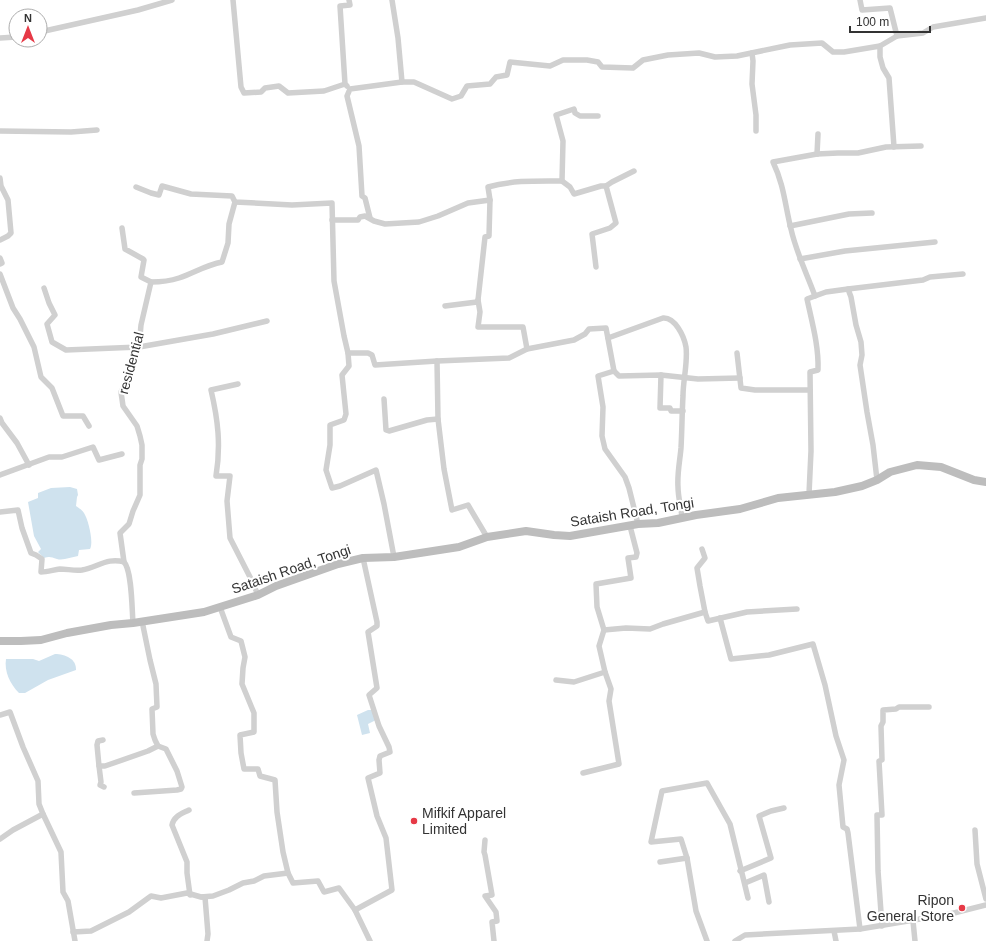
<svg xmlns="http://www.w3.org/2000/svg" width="986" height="941" font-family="Arial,sans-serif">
<rect width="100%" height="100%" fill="#fff"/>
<g fill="#cfe2ee">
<path d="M70 487 77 489 78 495 77 497 76 506C79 508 82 510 84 513 88 519 94 542 90 549L79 550 78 556C71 557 63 561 57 559 51 557 50 556 44 558L38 552 41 549 34 536 28 502 38 498V493L51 488Z"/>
<path d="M55 654C65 654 77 659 76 670L48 680 25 693H19C10 684 4 671 6 659H33L39 661Z"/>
<path d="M368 710H372L376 720 368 724 370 733 362 735 357 715Z"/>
</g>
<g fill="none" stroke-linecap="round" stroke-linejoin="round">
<g stroke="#d0d0d0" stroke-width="5.5">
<path d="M233 0 241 87 244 93 261 92 265 88 279 86 288 93 324 91 345 84"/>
<path d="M392 0 398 38 402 82"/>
<path d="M860 0 862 10 890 8 897 36 880 46V57L883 68 889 78 894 147"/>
<path d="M40 32 138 10 172 0"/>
<path d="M897 36 923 33 933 27 986 18"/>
<path d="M0 38 16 37"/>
<path d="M752 53 753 61 752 84 756 115V131"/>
<path d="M347 86 345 84 340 6 350 5 349 0"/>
<path d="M0 131 71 132 97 130"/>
<path d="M921 146 886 147 858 153H838L817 154 773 162C784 185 785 205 791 229 796 252 807 274 815 296L826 292 848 289 923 280 930 277 963 274"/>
<path d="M817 154 818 134"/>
<path d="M0 178 1 186 8 200 11 233 8 236 0 240"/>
<path d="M562 181 570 187 574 194 601 186H606L616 223 610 228 592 234 596 267"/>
<path d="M606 186 612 182 634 171"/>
<path d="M136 187 151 193 159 195 162 186 191 194 232 196 235 202 292 205 332 203 334 281 344 336 348 353H368L372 355 375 365 437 361 438 419 444 469 451 505 452 510 468 505 487 537"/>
<path d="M490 200 488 187C513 180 537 181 562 181L563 141 556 115 574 109 575 113 580 116H598"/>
<path d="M370 218 365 198 362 196 359 146 347 96 350 89 402 82H414L452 99 461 96 467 86 490 84 496 77 507 75 510 62 550 66 563 60H587L598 62 602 67 633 68 643 60 668 55 699 53 715 57 737 56 790 45 822 43 833 52H844L880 46"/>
<path d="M332 220H358L360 217 365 216 374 221 385 224 419 222 438 216 468 203 490 200 489 236 485 237 478 300 480 312 478 327H523L527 349"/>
<path d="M790 226 849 214 872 213"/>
<path d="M122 228 125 249 143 259 144 260 141 277 151 282 141 325 139 347 133 359 126 382 121 392 123 406 137 426 140 436 142 445V459L140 465V495L133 511 129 524 120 533 124 562C132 570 132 611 133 623"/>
<path d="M0 258 2 263 0 264"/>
<path d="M800 259 845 251 935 242"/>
<path d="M0 274 13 308 20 319 34 347 41 377 52 388 63 416H83L89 426"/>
<path d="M151 282C160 282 170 281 179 278 194 273 206 265 222 262L228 243 229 224 235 202"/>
<path d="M44 288 49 303 55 315 47 324 52 342 66 350 139 347 213 334 267 321"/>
<path d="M848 289 851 297 856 325 861 342 862 355 860 365 867 412 873 445 877 480"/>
<path d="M445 306 477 302 478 300"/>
<path d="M608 338 663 318C675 317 684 336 686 347 688 362 683 380 683 396 682 413 682 430 681 448 680 460 677 474 678 487 678 497 681 507 682 517"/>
<path d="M348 353 349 366 342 375 346 414 344 420 330 425V445L326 470 332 488 340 486 376 470 384 504 394 557"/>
<path d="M737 353 741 388 755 390H810"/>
<path d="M437 361 509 358 527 349 574 340 585 334 589 329 606 328 614 371 598 376 603 407 602 436 605 449 625 477 629 488 638 524"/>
<path d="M614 371 619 376 661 375 698 379 740 378"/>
<path d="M661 375 660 408H670L671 411H683"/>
<path d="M238 384 211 390C218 420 221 445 216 476H230L227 501 230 538 251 579 258 595"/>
<path d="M384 399 386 430 389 431 427 420 438 419"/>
<path d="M0 418 2 423 17 443 29 465"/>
<path d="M0 475 49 457H62L93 447 99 460 122 454"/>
<path d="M809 494 811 451 810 372 818 370C819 347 812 322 807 299L815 296"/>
<path d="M0 512 18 510 22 528 31 553 36 555 42 559 41 572C47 572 53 570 60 569 67 569 75 571 82 570 98 567 108 557 124 562"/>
<path d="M702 549 705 558 697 568 700 586 705 612"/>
<path d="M220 607 231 637 241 641 245 657 243 668 242 684 254 713V732L240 735 241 753 244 769H258L260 776 275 780 277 812 283 852 288 873 293 883 318 881 324 892 339 888 355 910 370 941"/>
<path d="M720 618 731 659 769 655 813 644 825 685 836 736 844 760 839 785 843 827 847 829 848 833 860 929"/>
<path d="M604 630 626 628 650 629 663 624 705 612 708 621 747 612 797 609"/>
<path d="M556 680 574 682 605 672"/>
<path d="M0 715 10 712 23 747 38 781 39 804 43 814 13 830 0 839"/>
<path d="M103 740 98 741 97 745 99 766H105L148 751 158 746"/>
<path d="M99 766 101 782 100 785 104 787"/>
<path d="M583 773 619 764 609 701 611 689 605 672 599 646 604 630 597 607 596 584 631 578 628 558 636 557 637 553 630 526"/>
<path d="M134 793 177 790 181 789 182 787 177 771 166 749 158 746 155 740 153 734 152 709 157 707 156 684 150 660 142 621"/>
<path d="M189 810C181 814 174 816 172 825L187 862V873L190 895"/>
<path d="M43 814 61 852 63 892 68 901 75 941"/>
<path d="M975 830 977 864 986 899"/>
<path d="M485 840 484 852 485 855 492 895 485 896 496 912 497 921 492 922 494 941"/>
<path d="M660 862 687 858"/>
<path d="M740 871 771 858 759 816 771 811 784 808"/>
<path d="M745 883 764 875 769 902"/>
<path d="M202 897H205L208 934 207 941"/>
<path d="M355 910 392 890 386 838 377 816 368 778 380 773 379 760 380 756 390 752 389 747 379 726 369 695 377 688 368 632 377 626V622L363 558"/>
<path d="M913 921 915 941"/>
<path d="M882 926 878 871 877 815H882L879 761 882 760 881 726 883 722V710L896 709 899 707H929"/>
<path d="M834 931 836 941"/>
<path d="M73 932 91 931 129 912 151 896 161 898 187 893 201 897 213 896 229 890 243 883 254 881 264 876 288 873"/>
<path d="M707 941 696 911 687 858 681 839 651 842 662 791 707 783 730 824 748 898"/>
<path d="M735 941 745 935 860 929 950 914 986 905"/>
</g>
<path stroke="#bdbdbd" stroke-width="8" d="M0 641H21L41 640 67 633 111 625 133 623 204 612 258 595 276 586 338 564 363 558 394 557 459 547 487 537 526 531 554 535 570 536 638 524 658 523 696 515 740 509 778 498 835 492 862 486 877 480 890 472 917 465 941 467 974 480 986 482"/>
</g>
<g fill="#e63946" stroke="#fff" stroke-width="1.5">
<circle cx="414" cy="821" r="4"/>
<circle cx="962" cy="908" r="4"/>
</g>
<g text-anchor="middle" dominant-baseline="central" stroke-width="4" stroke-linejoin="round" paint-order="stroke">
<g font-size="14" fill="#333" stroke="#fff">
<text transform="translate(131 363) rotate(-75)">residential</text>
<text transform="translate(632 512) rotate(-9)">Sataish Road, Tongi</text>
<text transform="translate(291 569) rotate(-19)">Sataish Road, Tongi</text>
</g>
<g font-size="14" fill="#333" stroke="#fff" text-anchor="start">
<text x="422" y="813">Mifkif Apparel<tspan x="422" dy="16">Limited</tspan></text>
<text x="954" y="900" text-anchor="end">Ripon<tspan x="954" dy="16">General Store</tspan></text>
</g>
</g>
<g transform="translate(28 28)"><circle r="19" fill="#ffffff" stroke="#adadad"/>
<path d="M0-3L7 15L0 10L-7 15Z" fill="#e63946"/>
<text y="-6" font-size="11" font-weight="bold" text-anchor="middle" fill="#333333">N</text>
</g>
<path d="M850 26v6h80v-6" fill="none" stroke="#333333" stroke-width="2"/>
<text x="856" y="26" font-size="12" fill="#333333" stroke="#ffffff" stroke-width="3" paint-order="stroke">100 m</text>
</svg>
